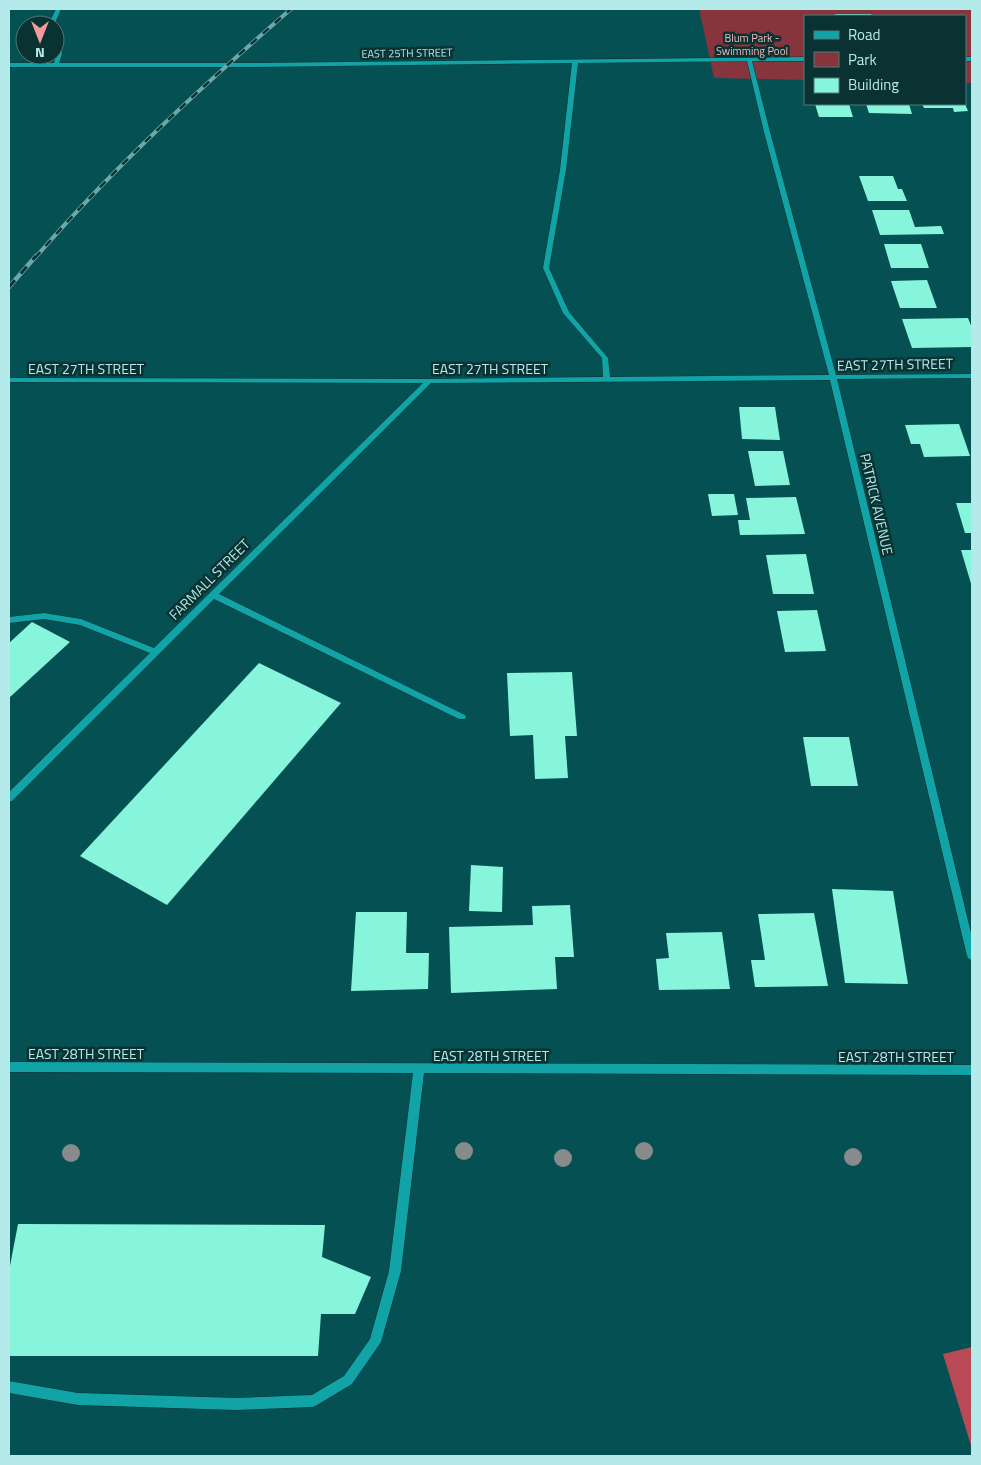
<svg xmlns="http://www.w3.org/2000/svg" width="981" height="1465" font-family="'Titillium Web',sans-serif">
<rect width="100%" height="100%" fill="#055052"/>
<path fill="#87343c" d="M699 9H972V83H965V16H805V80L714 78Z"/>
<path fill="#b94a55" d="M972 1347V1449L943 1354Z"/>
<g fill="#87f5dc">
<path d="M835 14H871L872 16H836Z"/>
<path d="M815 104H849L853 117H819Z"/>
<path d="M866 104H909L912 114 869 113Z"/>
<path d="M922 104H965L968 111 954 112 953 108H924Z"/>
<path d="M859 176H893L898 189H902L907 201H868Z"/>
<path d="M872 210H909L915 227 941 226 944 234 880 235Z"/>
<path d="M884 244H921L929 268H891Z"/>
<path d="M927 280 937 308H900L891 281Z"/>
<path d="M968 318 972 328V347L912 348 902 319Z"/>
<path d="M739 407H775L780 440 742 439Z"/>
<path d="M959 424 970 456 924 457 920 444H911L905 425Z"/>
<path d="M748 451H783L790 485 755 486Z"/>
<path d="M708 494H734L738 515 712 516Z"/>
<path d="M796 497 805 534 740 535 738 520H750L746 498Z"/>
<path d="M956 503H972V533H965Z"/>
<path d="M961 550H972V587Z"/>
<path d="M806 554 814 594H773L766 555Z"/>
<path d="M817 610 826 651 785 652 777 611Z"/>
<path d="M32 622 70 642 9 698V643Z"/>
<path d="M259 663 341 703 167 905 80 856Z"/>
<path d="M572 672 577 736H565L568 778 535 779 533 735 510 736 507 673Z"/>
<path d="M803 737H849L858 786H811Z"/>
<path d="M471 865 503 867 502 912 469 911Z"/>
<path d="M832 889 893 891 908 984 845 983Z"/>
<path d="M570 905 574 957H555L557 989 451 993 449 927 533 925 532 906Z"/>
<path d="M356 912H407L406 953H429L428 989 351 991Z"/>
<path d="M814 913 828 986 755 987 751 960H765L758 914Z"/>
<path d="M722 932 730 989 659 990 656 959 669 958 666 933Z"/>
<path d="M18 1224 325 1225 322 1257 371 1277 355 1314H321L318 1356H9V1271Z"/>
</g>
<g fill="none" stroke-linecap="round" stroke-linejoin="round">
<defs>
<g id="minor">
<path d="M56 9H61L56 21 62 54 59 63H246L805 57V61H752L770 132 836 375 972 374V378L837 379 972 937V960L969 959 967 956 830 380 431 383 219 594 465 715 466 717 465 719H459L214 599 12 801 9 802V792L150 653 80 625 44 619 9 623V617L44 613 81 619 154 648 423 383 9 382V378L429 379 603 377 602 358 563 313 543 268 560 170 572 63 246 67H9V63H54L56 54 55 25H51L50 21ZM747 61 764 132 829 375 610 377 608 358 569 312 549 268 566 170 578 63Z"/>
<rect x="965" y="57" width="7" height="4"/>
<path d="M9 1062 972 1065V1075L424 1073 401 1271 381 1342 352 1384 317 1405 313 1407 236 1410 78 1405 9 1393V1381L78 1393 236 1398 312 1395 344 1376 370 1339 389 1271 413 1073 9 1072Z"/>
</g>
</defs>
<use href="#minor" stroke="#0a3233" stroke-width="1"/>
<use href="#minor" fill="#12a3a6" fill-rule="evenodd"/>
<defs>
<path id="rail-far1" d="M35 258C113 168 201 87 291 9"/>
<path id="rail" d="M9 287 36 256"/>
</defs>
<use href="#rail-far1" stroke="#6aa9a9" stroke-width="4"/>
<use href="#rail" stroke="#6aa9a9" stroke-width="4.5"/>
<use href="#rail-far1" stroke="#0a3233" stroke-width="2.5" stroke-dasharray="8" stroke-linecap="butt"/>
<use href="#rail" stroke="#0a3233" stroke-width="3" stroke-dasharray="9" stroke-linecap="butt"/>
</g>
<g fill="#898a8b">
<circle cx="464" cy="1151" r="9"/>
<circle cx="644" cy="1151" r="9"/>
<circle cx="71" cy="1153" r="9"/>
<circle cx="853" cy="1157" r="9"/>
<circle cx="563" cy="1158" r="9"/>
</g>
<g text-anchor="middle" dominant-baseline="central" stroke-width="5" stroke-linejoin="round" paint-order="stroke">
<g font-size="11" fill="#f5b9ba" stroke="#0a3233">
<text x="752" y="38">Blum Park -<tspan x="752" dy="13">Swimming Pool</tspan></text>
</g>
<g font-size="11" fill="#b5eaea" stroke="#0a3233">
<text transform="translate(407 53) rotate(-1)">EAST 25TH STREET</text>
</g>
<g font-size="14" fill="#b5eaea" stroke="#0a3233">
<text transform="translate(895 364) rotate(-1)">EAST 27TH STREET</text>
<text x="86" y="368">EAST 27TH STREET</text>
<text x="490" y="368">EAST 27TH STREET</text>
<text transform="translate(877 504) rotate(77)">PATRICK AVENUE</text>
<text transform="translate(209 579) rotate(-45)">FARMALL STREET</text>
<text x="86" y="1053">EAST 28TH STREET</text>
<text x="491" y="1055">EAST 28TH STREET</text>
<text x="896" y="1056">EAST 28TH STREET</text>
</g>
</g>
<rect width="981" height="1465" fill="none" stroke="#b5eaea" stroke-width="20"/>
<rect x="804" y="15" width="162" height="90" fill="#0a3233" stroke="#4e7c7c"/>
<rect x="814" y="31" width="25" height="8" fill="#12a3a6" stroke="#4e7c7c"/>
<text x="848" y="40" font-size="15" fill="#b5eaea">Road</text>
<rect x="814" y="52" width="25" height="15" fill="#87343c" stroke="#4e7c7c"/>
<text x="848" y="65" font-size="15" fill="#b5eaea">Park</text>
<rect x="814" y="78" width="25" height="15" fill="#87f5dc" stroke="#4e7c7c"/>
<text x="848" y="90" font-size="15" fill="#b5eaea">Building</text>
<g transform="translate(40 40) rotate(180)"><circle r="24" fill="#0a3233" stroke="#4e7c7c"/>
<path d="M0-4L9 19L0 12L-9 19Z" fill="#f59b9e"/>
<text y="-8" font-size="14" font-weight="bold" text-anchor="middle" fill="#b5eaea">N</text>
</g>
</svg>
